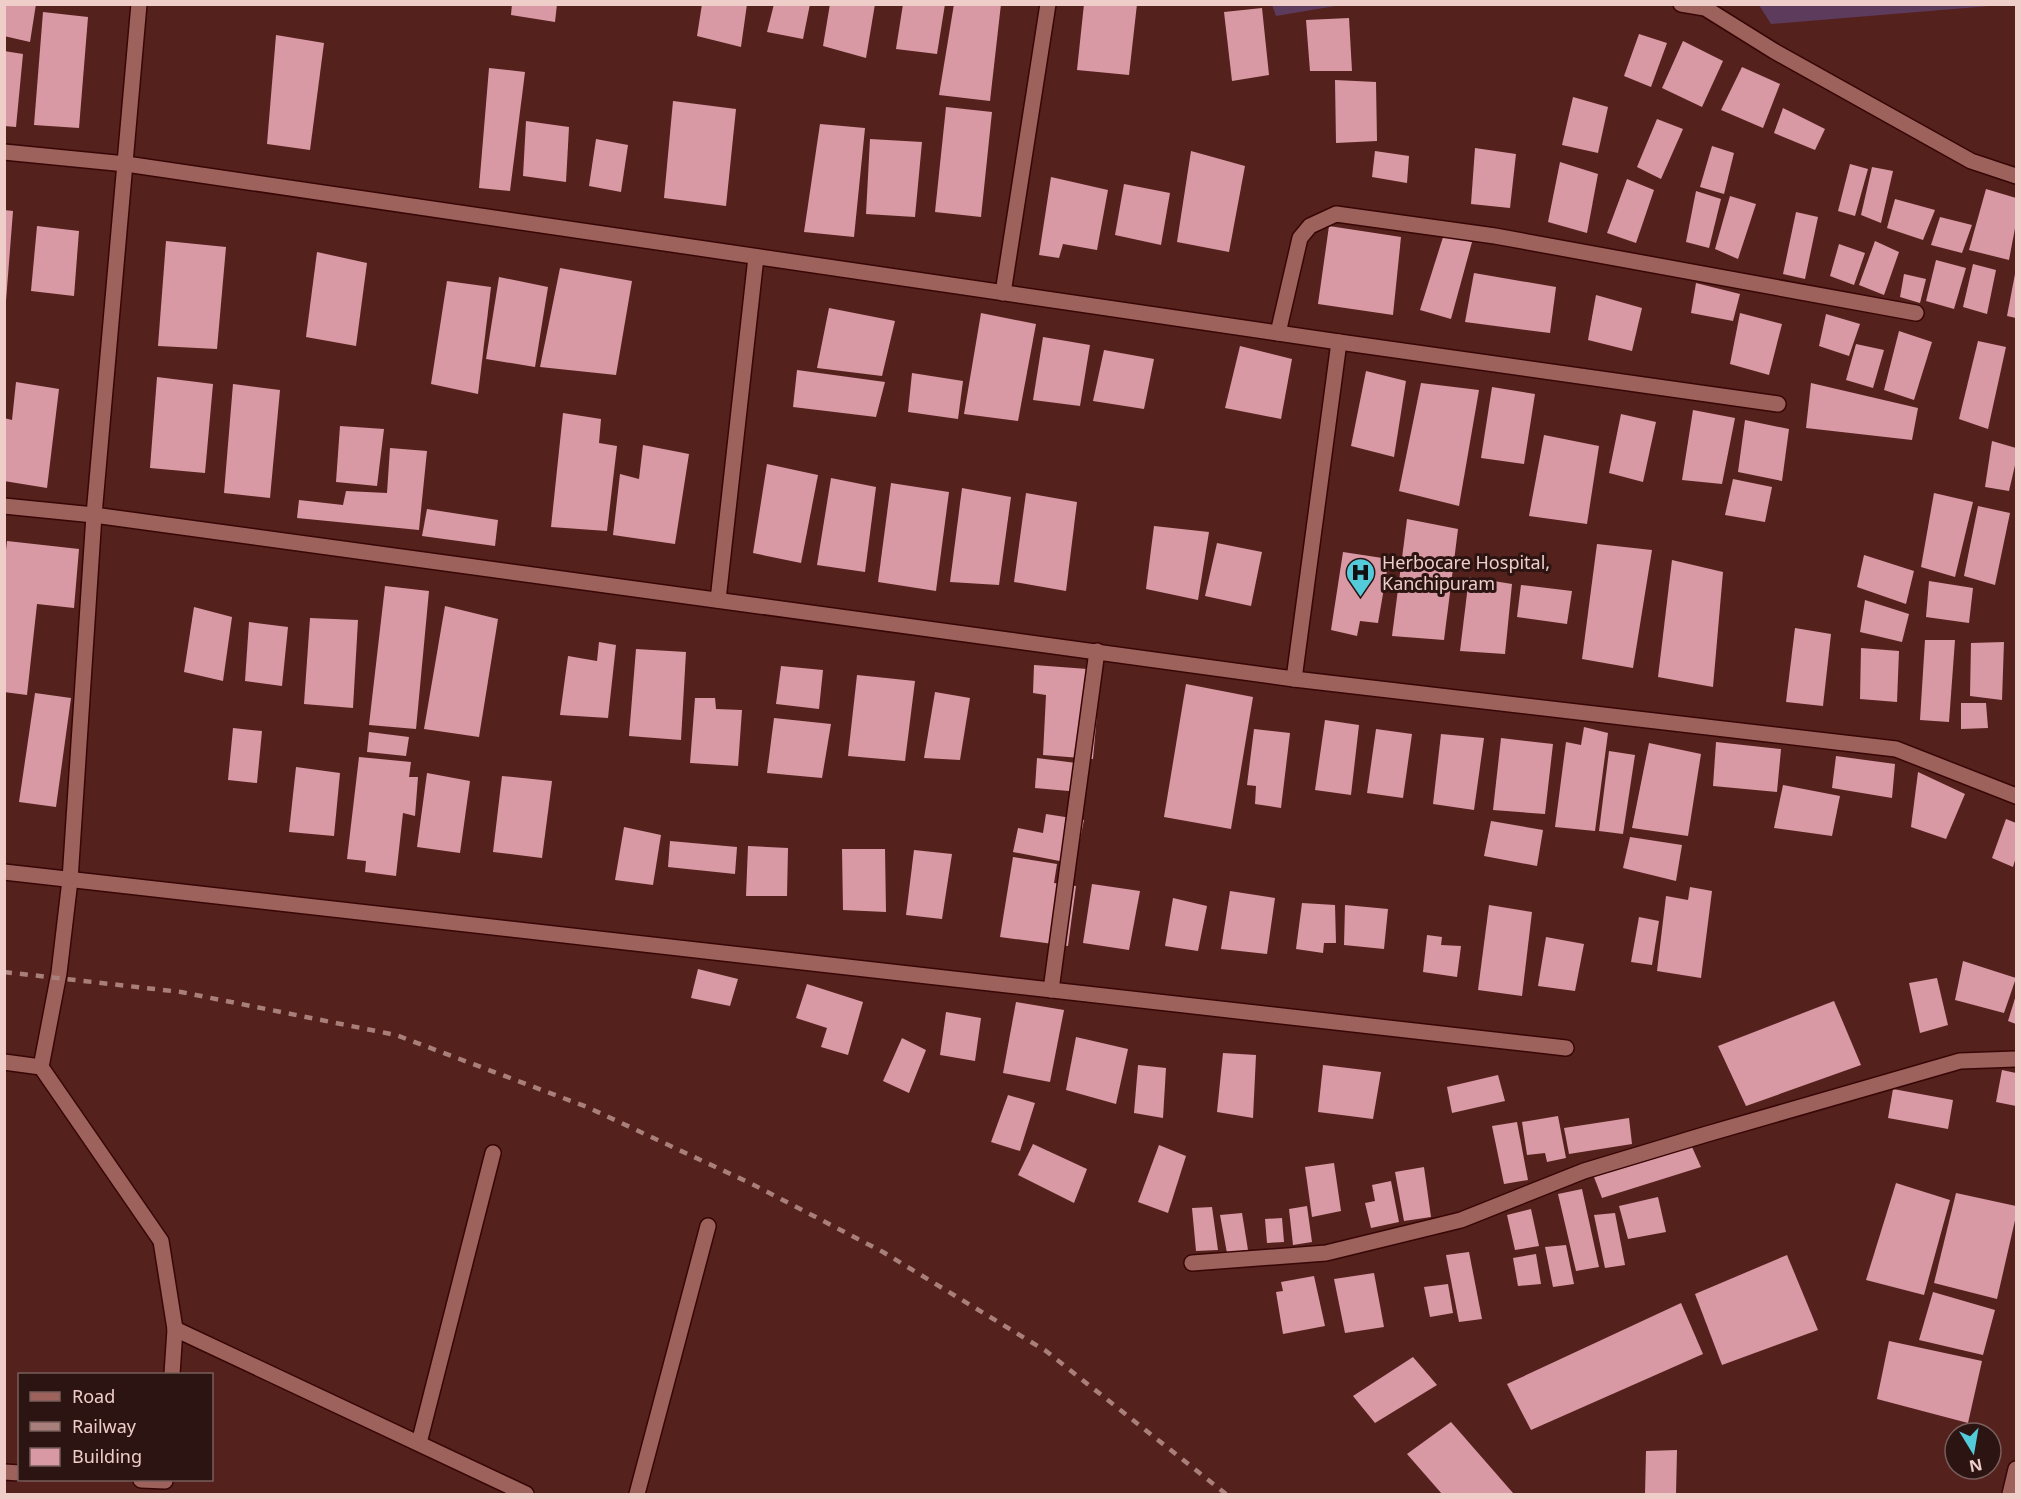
<svg xmlns="http://www.w3.org/2000/svg" width="2021" height="1499" font-family="'Noto Sans',sans-serif">
<rect width="100%" height="100%" fill="#55211d"/>
<g fill="#5d3b5d">
<path d="M1272 5V4L1341 5 1276 16Z"/>
<path d="M1759 5H2002L1771 24Z"/>
</g>
<g fill="#d899a5">
<path d="M4 4H36L30 42 4 36Z"/>
<path d="M512 4H557L555 22 511 15Z"/>
<path d="M702 4H747L741 47 697 36Z"/>
<path d="M774 4H810L803 39 767 32Z"/>
<path d="M830 4H875L866 58 823 46Z"/>
<path d="M903 4H945L937 54 896 49Z"/>
<path d="M954 4H1001L990 101 939 95Z"/>
<path d="M1084 4H1137L1129 75 1077 70Z"/>
<path d="M1262 8 1269 75 1232 81 1224 12Z"/>
<path d="M43 12 88 17 79 128 34 125Z"/>
<path d="M1349 18 1352 71H1310L1306 20Z"/>
<path d="M1639 34 1667 43 1651 87 1624 76Z"/>
<path d="M276 35 324 43 310 150 267 144Z"/>
<path d="M1683 41 1723 61 1702 107 1662 88Z"/>
<path d="M4 51 23 54 16 127 4 126Z"/>
<path d="M1742 67 1780 84 1763 128 1721 110Z"/>
<path d="M489 68 525 72 510 191 479 188Z"/>
<path d="M1335 80 1376 82 1377 141 1336 143Z"/>
<path d="M1573 97 1608 107 1598 153 1562 145Z"/>
<path d="M673 101 736 109 726 206 664 198Z"/>
<path d="M946 107 992 112 981 217 935 212Z"/>
<path d="M1783 108 1825 129 1815 150 1774 133Z"/>
<path d="M1657 119 1683 129 1661 179 1637 167Z"/>
<path d="M526 121 569 127 566 182 523 176Z"/>
<path d="M820 124 865 128 854 237 804 232Z"/>
<path d="M596 139 628 145 621 192 589 186Z"/>
<path d="M870 139 922 142 915 217 866 214Z"/>
<path d="M1712 146 1734 153 1724 194 1700 187Z"/>
<path d="M1475 148 1516 154 1510 208 1471 204Z"/>
<path d="M1191 151 1245 166 1229 252 1177 242Z"/>
<path d="M1375 151 1409 156 1407 183 1372 177Z"/>
<path d="M1560 162 1598 174 1587 233 1548 222Z"/>
<path d="M1850 164 1868 169 1855 216 1838 211Z"/>
<path d="M1872 167 1893 171 1881 223 1861 215Z"/>
<path d="M1051 177 1108 190 1097 250 1063 244 1059 258 1039 255Z"/>
<path d="M1627 179 1654 190 1636 243 1607 233Z"/>
<path d="M1124 184 1170 193 1161 245 1115 235Z"/>
<path d="M1986 189 2016 198V223L2009 260 1969 250Z"/>
<path d="M1696 191 1721 199 1709 248 1686 242Z"/>
<path d="M1730 196 1756 204 1738 259 1715 249Z"/>
<path d="M1895 199 1935 210 1923 240 1887 228Z"/>
<path d="M4 210 13 211 6 301H4Z"/>
<path d="M1796 212 1818 217 1805 279 1783 274Z"/>
<path d="M1940 217 1972 225 1962 253 1931 245Z"/>
<path d="M37 226 79 231 74 296 31 291Z"/>
<path d="M1329 226 1401 237 1393 315 1318 304Z"/>
<path d="M1444 234 1472 242 1451 319 1420 310Z"/>
<path d="M166 241 226 247 217 349 158 346Z"/>
<path d="M1875 241 1899 252 1884 295 1859 285Z"/>
<path d="M1839 244 1865 253 1854 285 1830 276Z"/>
<path d="M317 252 367 263 356 346 306 337Z"/>
<path d="M1936 260 1966 268 1954 309 1926 301Z"/>
<path d="M1973 264 1996 270 1987 314 1963 307Z"/>
<path d="M560 268 632 281 616 375 540 367Z"/>
<path d="M1474 273 1556 287 1550 333 1465 322Z"/>
<path d="M1904 274 1926 279 1920 303 1900 297Z"/>
<path d="M2015 274H2016V318L2007 316Z"/>
<path d="M499 277 548 287 535 367 486 359Z"/>
<path d="M447 281 491 287 478 394 431 384Z"/>
<path d="M1696 283 1740 294 1733 321 1691 313Z"/>
<path d="M1596 295 1642 308 1632 351 1588 340Z"/>
<path d="M829 308 895 321 882 376 817 368Z"/>
<path d="M981 313 1036 324 1018 421 964 414Z"/>
<path d="M1740 313 1782 324 1769 375 1730 364Z"/>
<path d="M1826 314 1860 324 1849 356 1819 346Z"/>
<path d="M1899 331 1932 342 1914 400 1884 390Z"/>
<path d="M1043 337 1090 345 1080 406 1033 400Z"/>
<path d="M1978 341 2006 347 1988 429 1959 419Z"/>
<path d="M1856 344 1884 350 1873 388 1846 380Z"/>
<path d="M1240 346 1292 359 1281 419 1225 408Z"/>
<path d="M1104 350 1154 359 1144 409 1093 401Z"/>
<path d="M797 370 885 382 876 417 793 407Z"/>
<path d="M1366 371 1406 381 1394 457 1351 446Z"/>
<path d="M912 373 963 381 958 419 908 412Z"/>
<path d="M157 377 213 384 205 473 150 468Z"/>
<path d="M16 382 59 389 47 488 4 481V418L12 420Z"/>
<path d="M1421 383 1479 390 1459 506 1399 491Z"/>
<path d="M1811 383 1918 408 1912 440 1806 428Z"/>
<path d="M233 384 280 390 270 498 224 493Z"/>
<path d="M1492 387 1535 394 1524 464 1481 458Z"/>
<path d="M1693 410 1735 418 1722 484 1682 480Z"/>
<path d="M563 413 601 419 599 443 617 446 607 531 551 527Z"/>
<path d="M1621 414 1656 422 1643 482 1609 473Z"/>
<path d="M1745 420 1789 429 1782 481 1738 472Z"/>
<path d="M340 426 384 429 377 486 336 482Z"/>
<path d="M1544 435 1599 446 1587 524 1529 516Z"/>
<path d="M1992 441 2016 448V461L2009 491 1985 487Z"/>
<path d="M643 445 689 454 675 544 613 535 620 474 639 479Z"/>
<path d="M390 448 427 451 419 530 297 518 299 500 343 505 346 491 387 493Z"/>
<path d="M767 464 818 475 801 563 753 553Z"/>
<path d="M831 478 876 487 865 572 817 565Z"/>
<path d="M1733 479 1772 487 1765 522 1725 515Z"/>
<path d="M891 483 949 492 936 591 878 582Z"/>
<path d="M962 488 1011 497 999 585 950 582Z"/>
<path d="M1026 493 1077 502 1066 591 1014 582Z"/>
<path d="M1934 493 1973 502 1955 577 1921 567Z"/>
<path d="M1978 506 2010 513 1995 585 1964 576Z"/>
<path d="M427 509 498 520 495 546 422 536Z"/>
<path d="M1407 519 1458 529 1444 640 1392 636Z"/>
<path d="M1154 526 1209 532 1198 600 1146 589Z"/>
<path d="M7 541 79 549 74 608 37 604 27 695 4 692V568Z"/>
<path d="M1217 543 1262 552 1251 606 1205 596Z"/>
<path d="M1597 544 1652 550 1633 668 1582 659Z"/>
<path d="M1343 552 1389 559 1378 623 1360 621 1357 636 1331 630Z"/>
<path d="M1864 555 1914 571 1906 604 1857 587Z"/>
<path d="M1672 560 1723 572 1713 687 1658 677Z"/>
<path d="M1469 577 1512 584 1505 654 1460 651Z"/>
<path d="M1929 581 1973 588 1969 623 1926 617Z"/>
<path d="M1521 585 1572 591 1567 624 1517 617Z"/>
<path d="M385 586 429 591 416 729 369 725Z"/>
<path d="M1865 600 1909 614 1902 642 1860 632Z"/>
<path d="M445 606 498 619 479 737 424 729Z"/>
<path d="M194 607 232 617 223 681 184 672Z"/>
<path d="M310 618 358 620 353 708 304 704Z"/>
<path d="M249 622 288 627 282 686 245 681Z"/>
<path d="M1795 628 1831 634 1823 706 1786 702Z"/>
<path d="M1925 640H1955L1949 722 1920 720Z"/>
<path d="M599 642 616 645 608 718 560 715 568 656 597 661Z"/>
<path d="M2004 642 2002 700 1970 696 1971 643Z"/>
<path d="M1861 648 1899 651 1897 702 1860 699Z"/>
<path d="M636 649 686 652 681 740 629 736Z"/>
<path d="M1034 665 1101 670 1093 759 1043 755 1046 695 1033 693Z"/>
<path d="M781 666 823 670 819 709 776 704Z"/>
<path d="M857 675 915 681 905 761 848 756Z"/>
<path d="M1186 684 1253 697 1231 829 1164 817Z"/>
<path d="M935 692 970 698 960 760 924 758Z"/>
<path d="M35 693 71 698 56 807 19 802Z"/>
<path d="M695 698H715L716 709 742 710 738 766 690 763Z"/>
<path d="M1961 703H1986L1988 728 1961 729Z"/>
<path d="M774 718 831 724 822 778 767 773Z"/>
<path d="M1325 720 1359 725 1351 795 1315 790Z"/>
<path d="M1584 727 1608 733 1595 831 1555 827 1566 742 1581 745Z"/>
<path d="M233 728 262 731 257 783 228 780Z"/>
<path d="M1254 729 1290 733 1281 808 1255 804 1256 786 1247 785Z"/>
<path d="M1376 729 1412 734 1403 798 1367 793Z"/>
<path d="M369 732 409 737 406 756 367 752Z"/>
<path d="M1441 734 1484 738 1474 810 1433 804Z"/>
<path d="M1501 738 1553 744 1545 814 1493 810Z"/>
<path d="M1716 742 1781 749 1777 792 1713 786Z"/>
<path d="M1649 743 1701 754 1688 836 1632 828Z"/>
<path d="M1609 751 1635 755 1623 834 1599 831Z"/>
<path d="M1836 756 1895 764 1892 798 1832 788Z"/>
<path d="M359 757 411 762 409 777H418L415 816 403 813 396 876 365 872 366 861 347 859Z"/>
<path d="M1037 758 1084 764 1080 792 1035 788Z"/>
<path d="M296 767 340 773 334 836 289 832Z"/>
<path d="M1918 772 1965 794 1946 839 1911 827Z"/>
<path d="M427 773 470 781 460 853 417 847Z"/>
<path d="M502 776 552 781 542 858 493 852Z"/>
<path d="M1783 785 1840 796 1832 836 1774 828Z"/>
<path d="M1046 814 1084 820 1075 864 1013 852 1018 828 1043 833Z"/>
<path d="M2006 819 2016 823V857L2013 867 1992 858Z"/>
<path d="M1491 821 1543 830 1537 866 1484 856Z"/>
<path d="M624 827 661 835 653 885 615 880Z"/>
<path d="M1630 837 1682 845 1676 881 1623 868Z"/>
<path d="M670 841 737 847 735 874 668 867Z"/>
<path d="M748 846 788 848 787 896H746Z"/>
<path d="M842 849H885L886 912 843 910Z"/>
<path d="M914 850 952 854 942 919 906 915Z"/>
<path d="M1013 857 1057 864 1054 883 1076 886 1068 946 1000 937Z"/>
<path d="M1092 884 1140 891 1129 950 1083 943Z"/>
<path d="M1690 887 1712 891 1701 978 1657 971 1666 896 1688 900Z"/>
<path d="M1230 891 1275 898 1267 954 1221 949Z"/>
<path d="M1173 898 1207 906 1198 951 1165 946Z"/>
<path d="M1302 903 1335 905 1336 943H1324L1323 953 1296 949Z"/>
<path d="M1345 905 1388 909 1384 949 1344 945Z"/>
<path d="M1489 905 1532 912 1522 996 1478 990Z"/>
<path d="M1639 917 1659 921 1652 965 1631 962Z"/>
<path d="M1427 935 1442 937 1441 945 1461 946 1457 977 1423 972Z"/>
<path d="M1546 937 1584 944 1575 991 1538 986Z"/>
<path d="M1963 961 2016 978 2004 1013 1955 1000Z"/>
<path d="M698 969 738 979 730 1006 691 998Z"/>
<path d="M1937 978 1948 1025 1920 1033 1909 983Z"/>
<path d="M807 984 863 1002 848 1055 821 1047 827 1028 796 1018Z"/>
<path d="M2016 995V1024L2008 1021Z"/>
<path d="M1834 1001 1861 1065 1746 1106 1718 1046Z"/>
<path d="M1016 1002 1064 1010 1050 1082 1003 1073Z"/>
<path d="M946 1012 981 1018 975 1061 940 1055Z"/>
<path d="M1076 1037 1128 1049 1116 1104 1066 1090Z"/>
<path d="M902 1038 926 1050 909 1093 883 1081Z"/>
<path d="M1223 1053 1256 1055 1253 1118 1217 1112Z"/>
<path d="M1138 1065 1166 1068 1163 1118 1134 1113Z"/>
<path d="M1323 1065 1381 1072 1373 1119 1318 1112Z"/>
<path d="M2002 1070 2016 1073V1106L1996 1102Z"/>
<path d="M1498 1075 1505 1101 1452 1113 1447 1087Z"/>
<path d="M1893 1089 1953 1100 1948 1129 1888 1118Z"/>
<path d="M1008 1095 1035 1103 1020 1151 991 1142Z"/>
<path d="M1558 1116 1566 1158 1547 1162 1545 1153 1527 1155 1522 1122Z"/>
<path d="M1629 1118 1632 1144 1569 1154 1564 1128Z"/>
<path d="M1517 1122 1528 1180 1504 1184 1492 1126Z"/>
<path d="M1033 1144 1087 1169 1074 1203 1018 1175Z"/>
<path d="M1159 1145 1186 1156 1168 1213 1138 1202Z"/>
<path d="M1692 1147 1701 1167 1602 1198 1594 1177Z"/>
<path d="M1334 1163 1341 1211 1312 1217 1305 1167Z"/>
<path d="M1424 1167 1431 1217 1404 1221 1395 1172Z"/>
<path d="M1391 1181 1399 1222 1371 1228 1365 1203 1375 1201 1372 1185Z"/>
<path d="M1896 1183 1950 1200 1924 1295 1866 1280Z"/>
<path d="M1582 1189 1599 1267 1576 1271 1558 1194Z"/>
<path d="M1956 1193 2016 1206V1216L1997 1299 1934 1283Z"/>
<path d="M1658 1197 1666 1232 1628 1239 1619 1206Z"/>
<path d="M1307 1206 1312 1242 1293 1245 1289 1209Z"/>
<path d="M1212 1207 1218 1250 1196 1251 1192 1208Z"/>
<path d="M1531 1209 1539 1246 1515 1250 1507 1215Z"/>
<path d="M1242 1213 1248 1250 1227 1253 1220 1215Z"/>
<path d="M1615 1213 1625 1265 1605 1268 1594 1215Z"/>
<path d="M1282 1218 1284 1242 1267 1243 1265 1219Z"/>
<path d="M1566 1245 1574 1284 1553 1287 1545 1247Z"/>
<path d="M1469 1252 1482 1319 1459 1322 1446 1255Z"/>
<path d="M1536 1254 1541 1284 1518 1286 1513 1258Z"/>
<path d="M1787 1255 1818 1330 1722 1365 1695 1294Z"/>
<path d="M1374 1273 1384 1327 1345 1333 1334 1279Z"/>
<path d="M1314 1276 1325 1326 1283 1334 1276 1292 1283 1291 1281 1282Z"/>
<path d="M1448 1284 1453 1313 1430 1317 1424 1287Z"/>
<path d="M1933 1292 1995 1310 1983 1355 1919 1340Z"/>
<path d="M1681 1303 1703 1354 1531 1430 1507 1384Z"/>
<path d="M1889 1341 1982 1361 1968 1423 1877 1399Z"/>
<path d="M1413 1357 1437 1385 1375 1423 1353 1396Z"/>
<path d="M1451 1422 1513 1493 1442 1494 1407 1454Z"/>
<path d="M1677 1450 1676 1494H1645L1646 1451Z"/>
</g>
<g fill="none" stroke-linecap="round" stroke-linejoin="round">
<defs>
<g id="street">
<path d="M139 4 94 515 70 880 59 973 41 1067 161 1241 175 1329 172 1374"/>
<path d="M1681 4 1705 8 1774 51 1971 161 2016 176"/>
<path d="M4 152 126 164 1339 342 1294 679"/>
<path d="M1003 293 1048 4"/>
<path d="M1278 333 1300 238 1310 226 1336 214 1495 236 1916 313"/>
<path d="M1339 342 1778 404"/>
<path d="M4 506 94 515 1294 679 1896 749 2016 796"/>
<path d="M718 600 756 257"/>
<path d="M4 872 1566 1048"/>
<path d="M1051 990 1097 651"/>
<path d="M4 1062 41 1067"/>
<path d="M1192 1263 1326 1253 1461 1220 1584 1171 1707 1134 1960 1061 2016 1059"/>
<path d="M175 1329 526 1494"/>
<path d="M419 1443 493 1153"/>
<path d="M4 1472 20 1473"/>
<path d="M141 1480 165 1481"/>
<path d="M637 1494 708 1226"/>
</g>
<path id="secondary" d="M2010 1494 2016 1469"/>
</defs>
<use href="#street" stroke="#380606" stroke-width="18"/>
<use href="#secondary" stroke="#380606" stroke-width="18"/>
<use href="#street" stroke="#9c625b" stroke-width="15"/>
<use href="#secondary" stroke="#9c625b" stroke-width="15"/>
<path stroke="#a97f7b" stroke-width="4.5" stroke-dasharray="8 8" stroke-linecap="butt" d="M4 972 181 992 396 1035 587 1107 752 1184 883 1252 1046 1351 1226 1494"/>
</g>
<defs>
<symbol id="hospital-pin" viewBox="-11 -11 22 30"><path d="M0 17L-7.5 6A9.5 9.5 0 1 1 7.5 6Z" fill="#53cbda" stroke="#2b1411"/><path d="M-5-5h3v3.5h4V-5h3V5h-3V1.5h-4V5h-3Z" fill="#111"/></symbol>
</defs>
<g fill-rule="evenodd">
<use href="#hospital-pin" x="1344" y="556" width="33" height="45"/>
</g>
<g text-anchor="middle" dominant-baseline="central" stroke-width="6" stroke-linejoin="round" paint-order="stroke">
<g font-size="18" fill="#efcdc9" stroke="#2b1411" text-anchor="start">
<text x="1382" y="562">Herbocare Hospital,<tspan x="1382" dy="21">Kanchipuram</tspan></text>
</g>
</g>
<rect width="2021" height="1499" fill="none" stroke="#efcdc9" stroke-width="12"/>
<rect x="18" y="1373" width="195" height="108" fill="#2b1411" stroke="#795e5b" stroke-width="1.5"/>
<rect x="30" y="1392" width="30" height="9" fill="#9c625b" stroke="#795e5b" stroke-width="1.5"/>
<text x="72" y="1403" font-size="18" fill="#efcdc9">Road</text>
<rect x="30" y="1422" width="30" height="9" fill="#a97f7b" stroke="#795e5b" stroke-width="1.5"/>
<text x="72" y="1433" font-size="18" fill="#efcdc9">Railway</text>
<rect x="30" y="1448" width="30" height="18" fill="#d899a5" stroke="#795e5b" stroke-width="1.5"/>
<text x="72" y="1463" font-size="18" fill="#efcdc9">Building</text>
<g transform="translate(1973 1451) rotate(169)"><circle r="28" fill="#2b1411" stroke="#795e5b" stroke-width="1.5"/>
<path d="M0-4.5L10 22L0 15L-10 22Z" fill="#53cbda"/>
<text y="-9" font-size="16" font-weight="bold" text-anchor="middle" fill="#efcdc9">N</text>
</g>
</svg>
